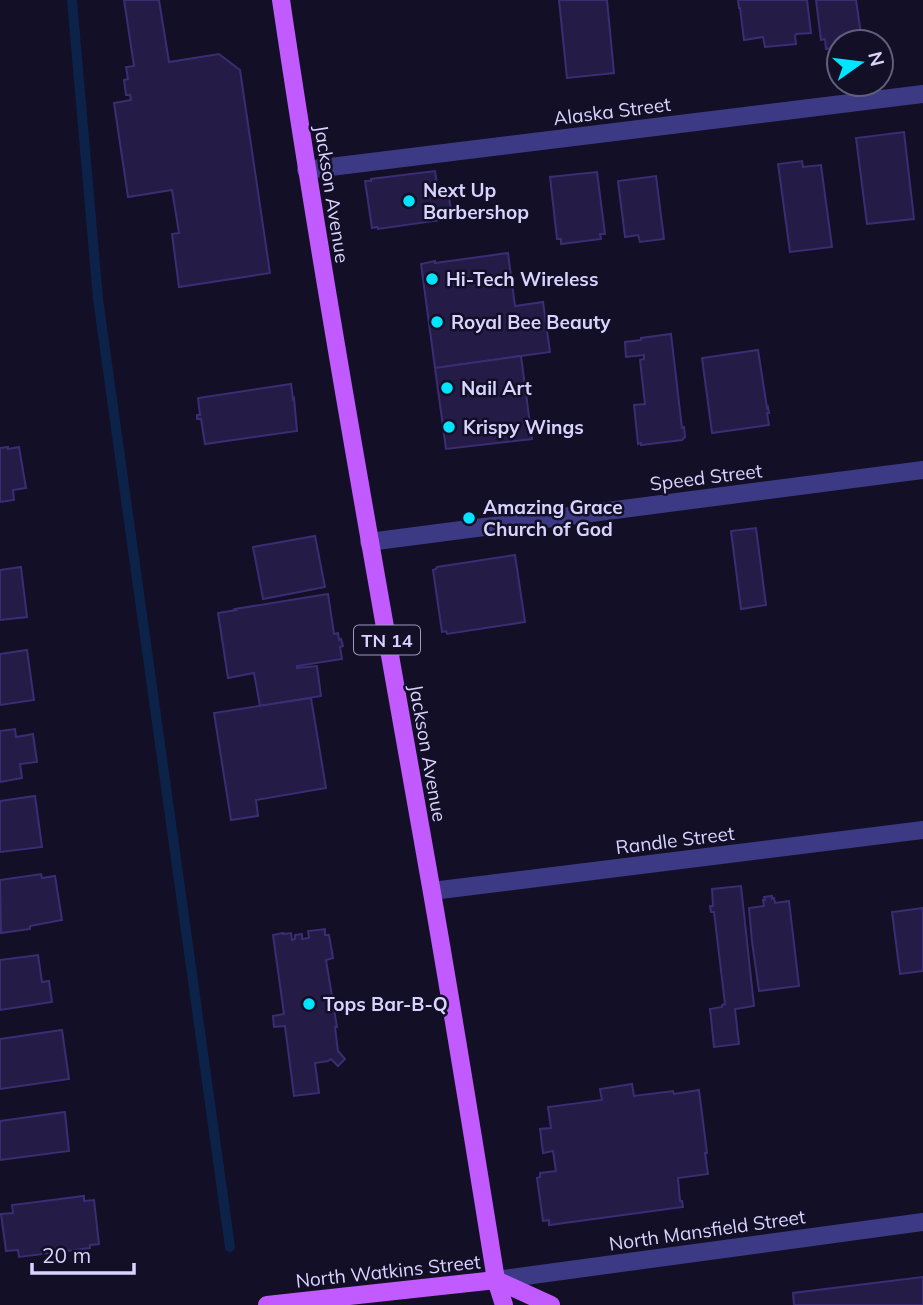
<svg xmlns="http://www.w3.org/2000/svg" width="923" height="1305" font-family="Mulish,sans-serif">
<rect width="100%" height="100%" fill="#130f26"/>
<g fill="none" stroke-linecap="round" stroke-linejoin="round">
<path stroke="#0c2248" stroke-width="10" d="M72 0 98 299 230 1247"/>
</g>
<g fill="#241b47" stroke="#3b2d73" stroke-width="2">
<path d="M124 0H159L169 62 219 54 240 70 270 273 179 287 172 234 179 233 172 190 128 197 114 103 131 100 130 95H126L124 80 128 79 126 67 134 66Z"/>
<path d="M559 0H607L614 73 567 78Z"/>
<path d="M738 0H807L811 33 796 34 795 36 796 44 765 47 763 37 744 40 740 8H739Z"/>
<path d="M816 0H856L861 34 857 35 858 42H839V47L826 49 825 39 821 40Z"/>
<path d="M904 132 914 219 867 224 856 138Z"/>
<path d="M802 161 803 167 821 165 832 247 790 252 778 164Z"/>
<path d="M435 171 438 192 448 191 451 210 439 212 441 220 378 229 377 227 372 228 365 181H371V179Z"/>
<path d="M597 172 605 234H600L601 239 561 244V239H557L550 177Z"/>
<path d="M656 176 664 239 640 242 638 235 625 237 618 181Z"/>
<path d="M508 253 515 306 543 302 550 352 435 368 421 264 435 261V263Z"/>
<path d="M671 334 682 428 684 427 685 437 682 440 641 445V443L638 444 634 405 645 404 640 360 644 359V355L626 357 625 342 641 340V338Z"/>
<path d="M758 350 767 408 768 407 769 413H767L769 425 712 433 702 358Z"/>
<path d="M521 356 532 439 446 449 435 368Z"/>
<path d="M291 384 293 399 294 398 297 431 205 444 201 419H197V415H200L198 398Z"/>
<path d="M8 447V449L19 447 26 488 13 490 14 500 0 502V448Z"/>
<path d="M756 528 766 605 741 609 731 531Z"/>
<path d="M315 536 325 587 263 599 253 547Z"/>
<path d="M515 555 525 622 447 634 446 631 442 632 433 570 436 569 437 567Z"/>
<path d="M21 567 27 617 0 620V570Z"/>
<path d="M328 594 334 634 338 633 339 640 341 639 343 646 340 647 342 659 297 666V668L317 666 321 696 260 706 254 673 228 678 218 613 236 610 235 609Z"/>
<path d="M27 650 34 700 0 705V654Z"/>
<path d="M311 698 326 788 256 800 258 816 231 820 214 713Z"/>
<path d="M15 729 16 737 33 734 37 762 20 764 22 778 0 782V731Z"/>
<path d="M35 796 42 847 0 852V801Z"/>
<path d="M41 874 42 878 55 876 62 920 30 926V929L1 933 0 880Z"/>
<path d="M741 886 754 1006 735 1009 739 1044 714 1047 710 1009 722 1007V1005L725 1004 714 912H711L710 906H713L712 889Z"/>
<path d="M772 896V899L774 898 775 903 789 901 799 986 759 991 752 942 749 908 764 906 763 900H765L764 897Z"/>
<path d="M923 908V971L900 974 892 912Z"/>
<path d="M325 929V935H329L333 958 326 960 337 1027H335L338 1051 345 1059 338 1066 331 1059 328 1061 315 1063 319 1093 294 1096 285 1026 274 1027 273 1016 284 1014 273 935 283 933V934L291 933 292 940 295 939V935L302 934V939L309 938 308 931Z"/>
<path d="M38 955 42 982 49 981 52 1002 0 1010V960Z"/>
<path d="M62 1030 69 1079 0 1089V1039Z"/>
<path d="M632 1084 634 1096 673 1091 674 1094 699 1090 707 1153H705L708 1174 678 1178 680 1201H682L683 1207 549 1225V1220L543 1221 537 1178 540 1177V1173L556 1171 553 1151 543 1153 540 1129 551 1128 548 1107 602 1100 600 1089Z"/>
<path d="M65 1112 69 1151 0 1160V1121Z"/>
<path d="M84 1196V1201L94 1200 99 1244 90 1245V1248L19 1257 18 1250 6 1251 1 1214 13 1213 12 1205Z"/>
<path d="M923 1277V1305H794L793 1293Z"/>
</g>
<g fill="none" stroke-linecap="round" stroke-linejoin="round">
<g stroke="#3d3a85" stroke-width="18">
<path d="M306 170 923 94"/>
<path d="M369 542 923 470"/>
<path d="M432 891 923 830"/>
<path d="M496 1280 923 1222"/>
</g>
<g stroke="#c25bff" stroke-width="18">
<path d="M281 0C325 297 379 592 431 887 454 1018 475 1149 496 1280L504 1305"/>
<path d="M267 1305 496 1280 551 1305"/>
</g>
</g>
<g fill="#00e5ff" stroke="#130f26" stroke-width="2.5">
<circle cx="409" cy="201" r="7"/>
<circle cx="432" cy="279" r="7"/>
<circle cx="437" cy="322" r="7"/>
<circle cx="447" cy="388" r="7"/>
<circle cx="449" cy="427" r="7"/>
<circle cx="469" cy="518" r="7"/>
<circle cx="309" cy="1004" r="7"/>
</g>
<g text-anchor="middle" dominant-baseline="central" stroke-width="5" stroke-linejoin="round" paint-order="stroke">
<rect fill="#130f26" stroke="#9e99be" stroke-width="2" x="354" y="625.5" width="66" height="29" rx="5"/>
<g font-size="18" font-weight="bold" fill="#d9d4ff">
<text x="387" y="640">TN 14</text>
</g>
<g font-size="19" fill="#d9d4ff" stroke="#130f26">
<text transform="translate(612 111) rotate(-7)">Alaska Street</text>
<text transform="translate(332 194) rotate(81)">Jackson Avenue</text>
<text transform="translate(706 477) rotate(-7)">Speed Street</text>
<text transform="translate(428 753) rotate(80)">Jackson Avenue</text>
<text transform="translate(675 840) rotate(-7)">Randle Street</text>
<text transform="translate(707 1230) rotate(-8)">North Mansfield Street</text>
<text transform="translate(388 1271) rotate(-6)">North Watkins Street</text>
</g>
<g font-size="19" font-weight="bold" fill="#d9d4ff" stroke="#130f26" text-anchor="start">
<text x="423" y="190">Next Up<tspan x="423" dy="22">Barbershop</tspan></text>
<text x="446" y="279">Hi-Tech Wireless</text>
<text x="451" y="322">Royal Bee Beauty</text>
<text x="461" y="388">Nail Art</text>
<text x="463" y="427">Krispy Wings</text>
<text x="483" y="507">Amazing Grace<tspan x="483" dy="22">Church of God</tspan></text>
<text x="323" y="1004">Tops Bar-B-Q</text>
</g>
</g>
<g transform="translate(860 63) rotate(76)"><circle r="33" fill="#130f26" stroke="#625e7d" stroke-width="2"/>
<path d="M0-5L12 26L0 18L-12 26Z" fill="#00e5ff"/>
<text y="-10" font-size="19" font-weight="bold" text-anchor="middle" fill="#d9d4ff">N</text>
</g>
<path d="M32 1263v10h102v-10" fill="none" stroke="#d9d4ff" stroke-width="3.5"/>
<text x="42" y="1263" font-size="21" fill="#d9d4ff" stroke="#130f26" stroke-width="5" paint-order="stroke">20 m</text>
</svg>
